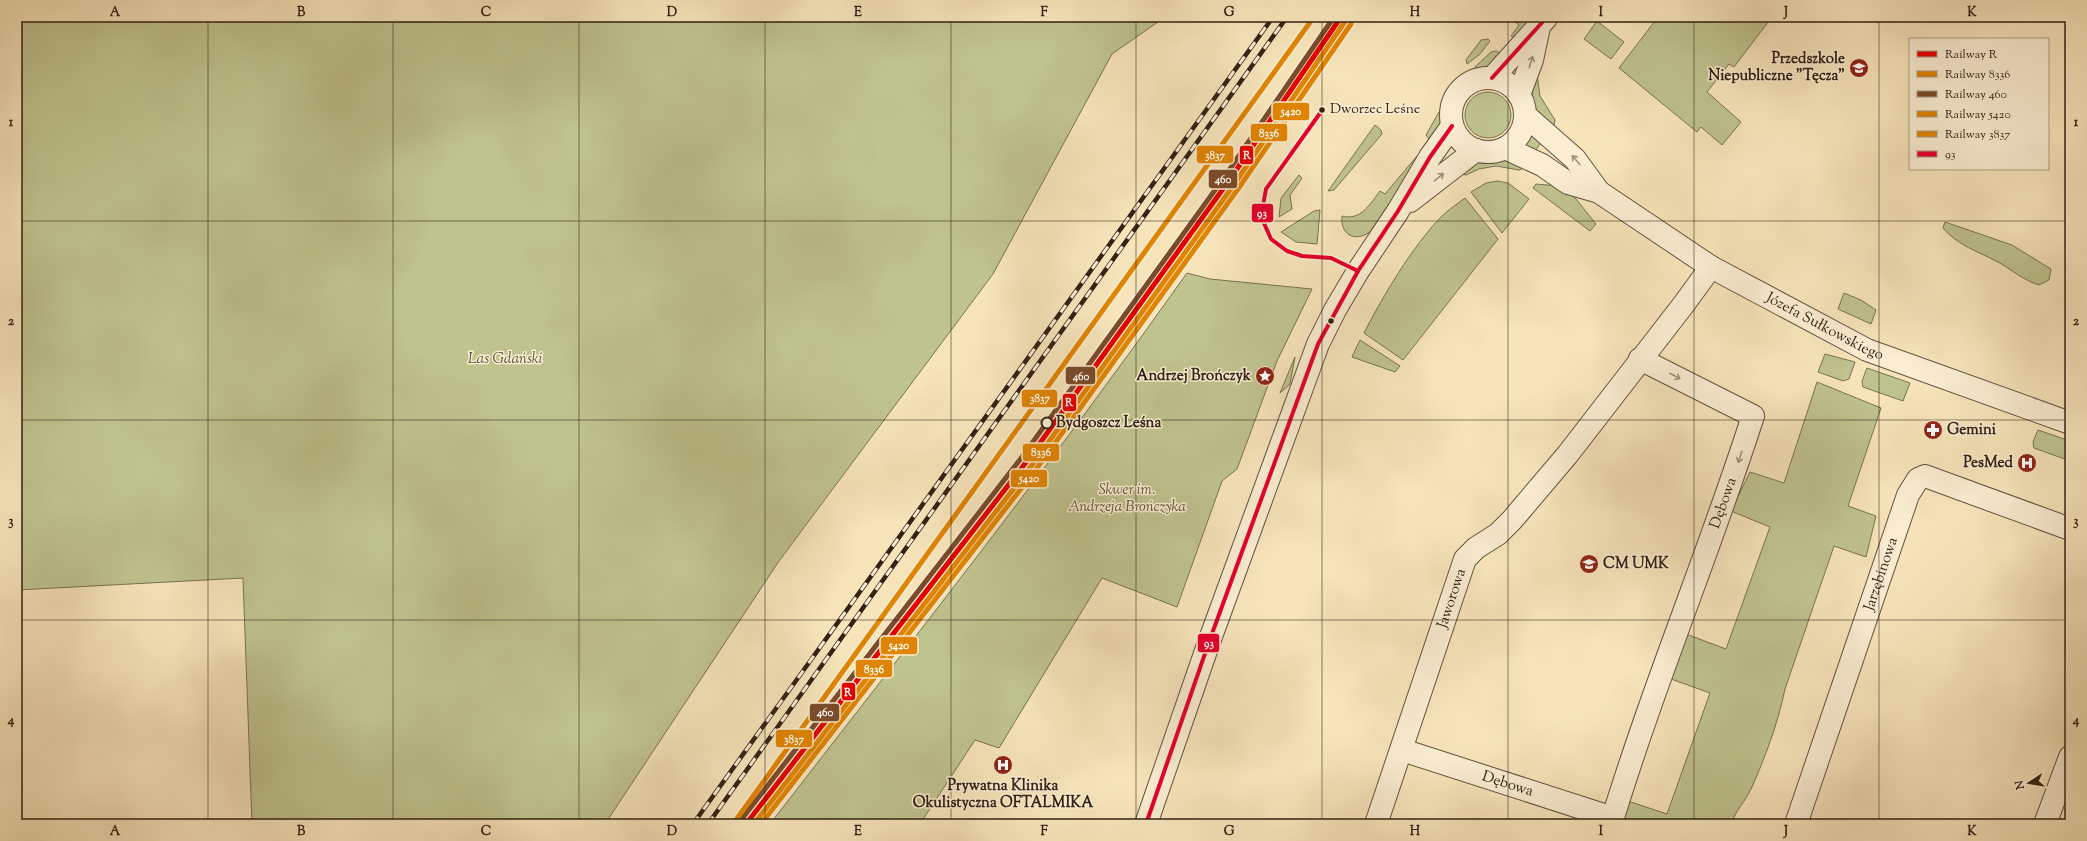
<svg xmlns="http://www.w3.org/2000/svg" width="2087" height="841" font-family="'Sorts Mill Goudy',serif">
<rect width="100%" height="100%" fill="#f7e4ba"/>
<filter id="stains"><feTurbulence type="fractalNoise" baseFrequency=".005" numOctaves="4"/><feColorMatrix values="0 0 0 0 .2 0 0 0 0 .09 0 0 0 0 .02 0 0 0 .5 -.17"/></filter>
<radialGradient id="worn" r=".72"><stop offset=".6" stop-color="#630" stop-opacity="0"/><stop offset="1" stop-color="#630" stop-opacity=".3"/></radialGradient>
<g fill="#bfc38e" stroke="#787252">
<path d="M17 17H1165L1112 54 993 274 779 561 605 824H252L243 578 17 590Z"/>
<path d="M1516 17H1531L1515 38 1511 36 1519 25 1513 20Z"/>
<path d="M1658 17H1772L1734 67 1729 64 1707 92 1741 122 1722 145 1701 127 1697 132 1619 68Z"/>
<path d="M1597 21 1624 42 1611 59 1584 39Z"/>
<path d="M1488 39 1490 41 1479 55 1467 64 1466 60 1481 40Z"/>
<path d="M1496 51 1502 54 1491 65 1477 70 1475 67 1491 52Z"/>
<path d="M1537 74 1540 96 1555 120 1554 126C1529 107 1528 104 1537 74Z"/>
<circle cx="1488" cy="115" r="23"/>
<path d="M1439 112H1442L1441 124 1432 143 1426 135Z"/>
<path d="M1375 125 1381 130 1382 134 1334 190 1328 191Z"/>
<path d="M1532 133 1543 140 1533 154 1523 146Z"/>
<path d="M1417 156 1420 159 1370 232C1354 243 1340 234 1342 216 1361 221 1370 204 1380 191L1385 194Z"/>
<path d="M1508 159 1526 165 1522 169 1519 170 1496 166 1479 169 1466 175 1462 174 1475 161Z"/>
<path d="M1299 175 1302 178 1290 195 1292 209 1279 217 1281 198Z"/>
<path d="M1497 181 1508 183 1529 199 1502 233 1471 192 1486 183Z"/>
<path d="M1536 184 1559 186 1576 199 1596 224 1590 231 1533 188Z"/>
<path d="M1465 198 1498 239 1403 360 1364 333C1383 296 1412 247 1441 217 1448 210 1457 204 1465 198Z"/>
<path d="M1320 210 1317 244 1296 242 1281 232 1314 211Z"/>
<path d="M1945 222 2012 245 2051 269 2049 280 2039 285C2023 280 2012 270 1998 262 1979 252 1957 245 1943 228Z"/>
<path d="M1187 273 1210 279 1312 289 1277 361 1237 469 1222 481 1177 607 1102 578 999 748 975 740 920 824H770C911 642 1054 461 1187 273Z"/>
<path d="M1844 293 1861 300 1876 310 1871 324 1838 309Z"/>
<path d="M1360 340 1400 366 1395 372 1352 357Z"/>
<path d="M1825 354 1855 362 1849 379 1843 381 1818 372Z"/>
<path d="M1295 357 1290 384 1280 393Z"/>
<path d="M1867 368 1910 383 1903 401 1863 387 1862 381Z"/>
<path d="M1817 382 1881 408 1848 506 1876 516 1866 557 1834 546 1785 689C1778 723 1765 758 1751 789 1745 802 1737 808 1731 824H1619L1628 801 1667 814 1710 693 1671 679 1686 634 1726 649 1770 527 1731 511 1750 472 1784 483Z"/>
<path d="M2038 430 2070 441V461L2034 448 2033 442Z"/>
</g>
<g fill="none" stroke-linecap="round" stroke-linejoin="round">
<defs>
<g id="minor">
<path id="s1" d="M1402 750 1613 818"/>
<path id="s2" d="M1376 824 1465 559 1476 548 1498 534 1512 520 1568 454 1684 304 1711 267"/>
<path id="s3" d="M1611 824C1653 686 1709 553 1753 416L1640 359"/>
<path id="s4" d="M1796 824 1908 495 1918 479 1925 476 2070 529"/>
<path d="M2045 824 2070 757"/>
</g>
<g id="tertiary">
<path d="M1492 78 1547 17"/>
<circle cx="1488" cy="115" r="37"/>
<path d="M1519 95 1532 60 1539 27"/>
<path d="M1525 115 1575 159 1599 192"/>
<path id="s5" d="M1505 148 1542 165 1568 183 1599 192 1711 267 1867 350 2070 423"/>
<path d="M1410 201 1476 150"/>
<path d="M1146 824 1209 642 1318 344 1335 310 1358 271 1398 211 1430 157 1452 126"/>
</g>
</defs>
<use href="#minor" stroke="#63523e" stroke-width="24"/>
<use href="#tertiary" stroke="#63523e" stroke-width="24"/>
<use href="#minor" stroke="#faedd2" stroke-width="22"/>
<use href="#tertiary" stroke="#faedd2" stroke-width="22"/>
<defs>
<g id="rail">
<path d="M693 824 1273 17"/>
<path d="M708 824 1287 17"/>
</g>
</defs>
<use href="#rail" stroke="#322115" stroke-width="4.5"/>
<use href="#rail" stroke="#faedd2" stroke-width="3" stroke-dasharray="9" stroke-linecap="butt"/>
<defs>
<g id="bus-1">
<path d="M1492 78 1547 17"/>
<path d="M1323 109 1266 189 1262 211 1263 221 1271 239 1287 251 1302 256 1331 258 1358 271"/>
<path d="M1146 824 1209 642 1318 344 1358 271 1398 211 1430 157 1452 126"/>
</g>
</defs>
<use href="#bus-1" stroke="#faedd2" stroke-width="7"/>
<use href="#bus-1" stroke="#e4002b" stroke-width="4"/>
<defs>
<path id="rail-1" d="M746 824 1027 461 1228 182 1341 17"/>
<path id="rail-2" d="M754 824 1032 465 1233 186 1346 20"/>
<path id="rail-3" d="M741 820 1022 457 1223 179 1334 17"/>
<path id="rail-4" d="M761 824 1037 468 1238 189 1351 24"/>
<path id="rail-5" d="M733 824 1311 21"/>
</defs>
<use href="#rail-1" stroke="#faedd2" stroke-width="8"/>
<use href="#rail-2" stroke="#faedd2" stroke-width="8"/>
<use href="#rail-3" stroke="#faedd2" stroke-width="8"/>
<use href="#rail-4" stroke="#faedd2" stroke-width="8"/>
<use href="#rail-5" stroke="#faedd2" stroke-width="8"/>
<use href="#rail-1" stroke="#e50000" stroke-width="5"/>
<use href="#rail-2" stroke="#e08403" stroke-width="5"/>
<use href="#rail-3" stroke="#7a4b2a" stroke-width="5"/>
<use href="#rail-4" stroke="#e08403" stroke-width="5"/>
<use href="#rail-5" stroke="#e08403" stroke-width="5"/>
</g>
<defs><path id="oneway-shaft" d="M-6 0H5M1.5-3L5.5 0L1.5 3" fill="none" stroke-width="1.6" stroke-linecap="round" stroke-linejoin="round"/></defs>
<g stroke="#a0917d">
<use href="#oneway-shaft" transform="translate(1531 62) rotate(-72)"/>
<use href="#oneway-shaft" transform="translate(1576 160) rotate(-131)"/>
<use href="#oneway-shaft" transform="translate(1439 177) rotate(-40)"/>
<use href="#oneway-shaft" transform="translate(1675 376) rotate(27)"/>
<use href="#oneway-shaft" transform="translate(1740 457) rotate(108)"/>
</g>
<path fill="none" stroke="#322115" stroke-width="1" stroke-opacity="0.55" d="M208 17V824M393 17V824M579 17V824M765 17V824M951 17V824M1136 17V824M1322 17V824M1508 17V824M1694 17V824M1879 17V824M17 221H2070M17 420H2070M17 620H2070"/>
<defs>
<symbol id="school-disc" viewBox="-11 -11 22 22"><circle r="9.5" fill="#8f2418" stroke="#faedd2"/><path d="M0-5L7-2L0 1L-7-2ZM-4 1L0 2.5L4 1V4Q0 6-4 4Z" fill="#fff"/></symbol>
<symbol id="sight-disc" viewBox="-11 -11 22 22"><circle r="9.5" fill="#8f2418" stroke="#faedd2"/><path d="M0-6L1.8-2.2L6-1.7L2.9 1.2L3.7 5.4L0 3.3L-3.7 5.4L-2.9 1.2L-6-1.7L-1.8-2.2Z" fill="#fff"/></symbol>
<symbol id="pharmacy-disc" viewBox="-11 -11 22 22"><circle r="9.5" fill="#8f2418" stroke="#faedd2"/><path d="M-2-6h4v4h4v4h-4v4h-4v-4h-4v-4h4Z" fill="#fff"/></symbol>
<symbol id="hospital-disc" viewBox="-11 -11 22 22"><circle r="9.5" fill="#8f2418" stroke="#faedd2"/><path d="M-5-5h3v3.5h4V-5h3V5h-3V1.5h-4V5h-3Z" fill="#fff"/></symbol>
<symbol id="university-disc" viewBox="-11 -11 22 22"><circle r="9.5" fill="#8f2418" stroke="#faedd2"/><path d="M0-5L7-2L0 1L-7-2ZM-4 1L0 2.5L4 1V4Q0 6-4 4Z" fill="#fff"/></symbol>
</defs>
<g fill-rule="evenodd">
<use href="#school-disc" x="1848" y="57" width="22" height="22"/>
<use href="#sight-disc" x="1254" y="365" width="22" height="22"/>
<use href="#pharmacy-disc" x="1922" y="419" width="22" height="22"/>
<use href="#hospital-disc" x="2016" y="452" width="22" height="22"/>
<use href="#university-disc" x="1578" y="553" width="22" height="22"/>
<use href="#hospital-disc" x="992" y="754" width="22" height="22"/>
</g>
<g fill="#322115" stroke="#faedd2" stroke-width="1.5">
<circle cx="1322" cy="110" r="3.5"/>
<circle cx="1331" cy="321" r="3.5"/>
</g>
<circle fill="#faedd2" stroke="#322115" stroke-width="2" cx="1047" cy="423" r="5.5"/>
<g text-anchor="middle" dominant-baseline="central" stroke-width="3" stroke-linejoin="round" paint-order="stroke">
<g font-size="14" fill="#322115" stroke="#faedd2" text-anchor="start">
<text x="1330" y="110">Dworzec Leśne</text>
</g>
<g font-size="15" font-weight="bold" fill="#322115" stroke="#faedd2" text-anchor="end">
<text x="1845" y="59">Przedszkole<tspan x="1845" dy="17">Niepubliczne "Tęcza"</tspan></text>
<text x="1251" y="376">Andrzej Brończyk</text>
<text x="1947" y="430" text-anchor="start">Gemini</text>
<text x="2013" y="463">PesMed</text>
<text x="1603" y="564" text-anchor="start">CM UMK</text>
<text x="1003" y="786" text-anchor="middle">Prywatna Klinika<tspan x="1003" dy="17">Okulistyczna OFTALMIKA</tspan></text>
</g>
<g font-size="15" fill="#322115" stroke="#faedd2">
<text stroke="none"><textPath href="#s5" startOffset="368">Józefa Sułkowskiego</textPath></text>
<text stroke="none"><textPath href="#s3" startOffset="340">Dębowa</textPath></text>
<text stroke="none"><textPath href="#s4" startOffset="264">Jarzębinowa</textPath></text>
<text stroke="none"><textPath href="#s2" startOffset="238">Jaworowa</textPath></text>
<text stroke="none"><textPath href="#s1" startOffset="111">Dębowa</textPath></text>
</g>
<g font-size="15" font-style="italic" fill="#5c5239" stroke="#faedd2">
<text x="505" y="359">Las Gdański</text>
<text x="1127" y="490">Skwer im.<tspan x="1127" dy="17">Andrzeja Brończyka</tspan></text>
</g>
<g font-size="15" font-weight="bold" fill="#322115" stroke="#faedd2" text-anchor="start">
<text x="1056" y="423">Bydgoszcz Leśna</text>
</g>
</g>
<g stroke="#faedd2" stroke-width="1.5">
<rect x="1272" y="102" width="38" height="19" rx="4" fill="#e08403"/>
<rect x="1250" y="123" width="38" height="19" rx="4" fill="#e08403"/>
<rect x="1196" y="145" width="38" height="19" rx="4" fill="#e08403"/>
<rect x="1239" y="145" width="15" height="20" rx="4" fill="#e50000"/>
<rect x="1208" y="169" width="30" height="20" rx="4" fill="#7a4b2a"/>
<rect x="1251" y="203" width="23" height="20" rx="4" fill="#e4002b"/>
<rect x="1065" y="366" width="31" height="19" rx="4" fill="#7a4b2a"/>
<rect x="1021" y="389" width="37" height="19" rx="4" fill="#e08403"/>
<rect x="1062" y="393" width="15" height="19" rx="4" fill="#e50000"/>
<rect x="1022" y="443" width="38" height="19" rx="4" fill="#e08403"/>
<rect x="1010" y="469" width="38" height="19" rx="4" fill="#e08403"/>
<rect x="1197" y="633" width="23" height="20" rx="4" fill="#e4002b"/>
<rect x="880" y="636" width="38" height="19" rx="4" fill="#e08403"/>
<rect x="855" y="659" width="38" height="19" rx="4" fill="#e08403"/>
<rect x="841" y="682" width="15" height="19" rx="4" fill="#e50000"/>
<rect x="809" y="703" width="31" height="19" rx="4" fill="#7a4b2a"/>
<rect x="775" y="729" width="38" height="19" rx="4" fill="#e08403"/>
</g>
<g font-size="11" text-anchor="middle" font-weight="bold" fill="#fff">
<text x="1291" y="115">5420</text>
<text x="1269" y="137">8336</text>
<text x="1215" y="159">3837</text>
<text x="1247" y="159">R</text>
<text x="1223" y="183">460</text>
<text x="1262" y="217">93</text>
<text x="1081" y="380">460</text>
<text x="1040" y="402">3837</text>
<text x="1069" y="406">R</text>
<text x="1041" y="456">8336</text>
<text x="1029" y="482">5420</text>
<text x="1209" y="647">93</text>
<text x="899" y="649">5420</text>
<text x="874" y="673">8336</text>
<text x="848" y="696">R</text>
<text x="825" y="716">460</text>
<text x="794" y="743">3837</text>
</g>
<rect width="2087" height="841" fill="none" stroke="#f7e4ba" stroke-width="44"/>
<rect x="1909" y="38" width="140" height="132" fill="#faedd2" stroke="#aa9b86"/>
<rect x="1917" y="51" width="20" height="6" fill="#e50000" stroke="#aa9b86"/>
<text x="1945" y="58" font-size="12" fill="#322115">Railway R</text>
<rect x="1917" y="71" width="20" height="6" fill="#e08403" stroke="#aa9b86"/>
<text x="1945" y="78" font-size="12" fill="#322115">Railway 8336</text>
<rect x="1917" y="91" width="20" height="6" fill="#7a4b2a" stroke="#aa9b86"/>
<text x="1945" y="98" font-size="12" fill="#322115">Railway 460</text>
<rect x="1917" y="111" width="20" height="6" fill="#e08403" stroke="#aa9b86"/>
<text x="1945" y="118" font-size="12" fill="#322115">Railway 5420</text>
<rect x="1917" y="131" width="20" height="6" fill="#e08403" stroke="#aa9b86"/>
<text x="1945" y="138" font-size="12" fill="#322115">Railway 3837</text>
<rect x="1917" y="151" width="20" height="6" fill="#e4002b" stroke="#aa9b86"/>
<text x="1945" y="158" font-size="12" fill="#322115">93</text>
<g transform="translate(2029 783) rotate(258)" stroke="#faedd2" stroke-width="3" paint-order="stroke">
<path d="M0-3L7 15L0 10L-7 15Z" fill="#322115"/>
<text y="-6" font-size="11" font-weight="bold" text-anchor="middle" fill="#322115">N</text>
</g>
<rect x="22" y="22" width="2043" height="797" fill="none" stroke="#322115" stroke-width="1.5"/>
<g font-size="13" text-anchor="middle" font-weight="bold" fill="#322115">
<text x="115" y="16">A</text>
<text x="301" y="16">B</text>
<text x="486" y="16">C</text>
<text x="672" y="16">D</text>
<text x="858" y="16">E</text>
<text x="1044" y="16">F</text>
<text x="1229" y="16">G</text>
<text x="1415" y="16">H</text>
<text x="1601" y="16">I</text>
<text x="1786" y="16">J</text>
<text x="1972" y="16">K</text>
<text x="11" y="126">1</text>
<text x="2076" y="126">1</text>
<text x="11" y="325">2</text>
<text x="2076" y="325">2</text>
<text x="11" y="525">3</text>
<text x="2076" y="525">3</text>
<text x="11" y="724">4</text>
<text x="2076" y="724">4</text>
<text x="115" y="835">A</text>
<text x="301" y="835">B</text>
<text x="486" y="835">C</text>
<text x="672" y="835">D</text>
<text x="858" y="835">E</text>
<text x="1044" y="835">F</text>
<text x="1229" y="835">G</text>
<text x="1415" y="835">H</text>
<text x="1601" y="835">I</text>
<text x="1786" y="835">J</text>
<text x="1972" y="835">K</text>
</g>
<rect width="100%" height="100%" filter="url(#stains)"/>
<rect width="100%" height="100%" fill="url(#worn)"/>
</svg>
